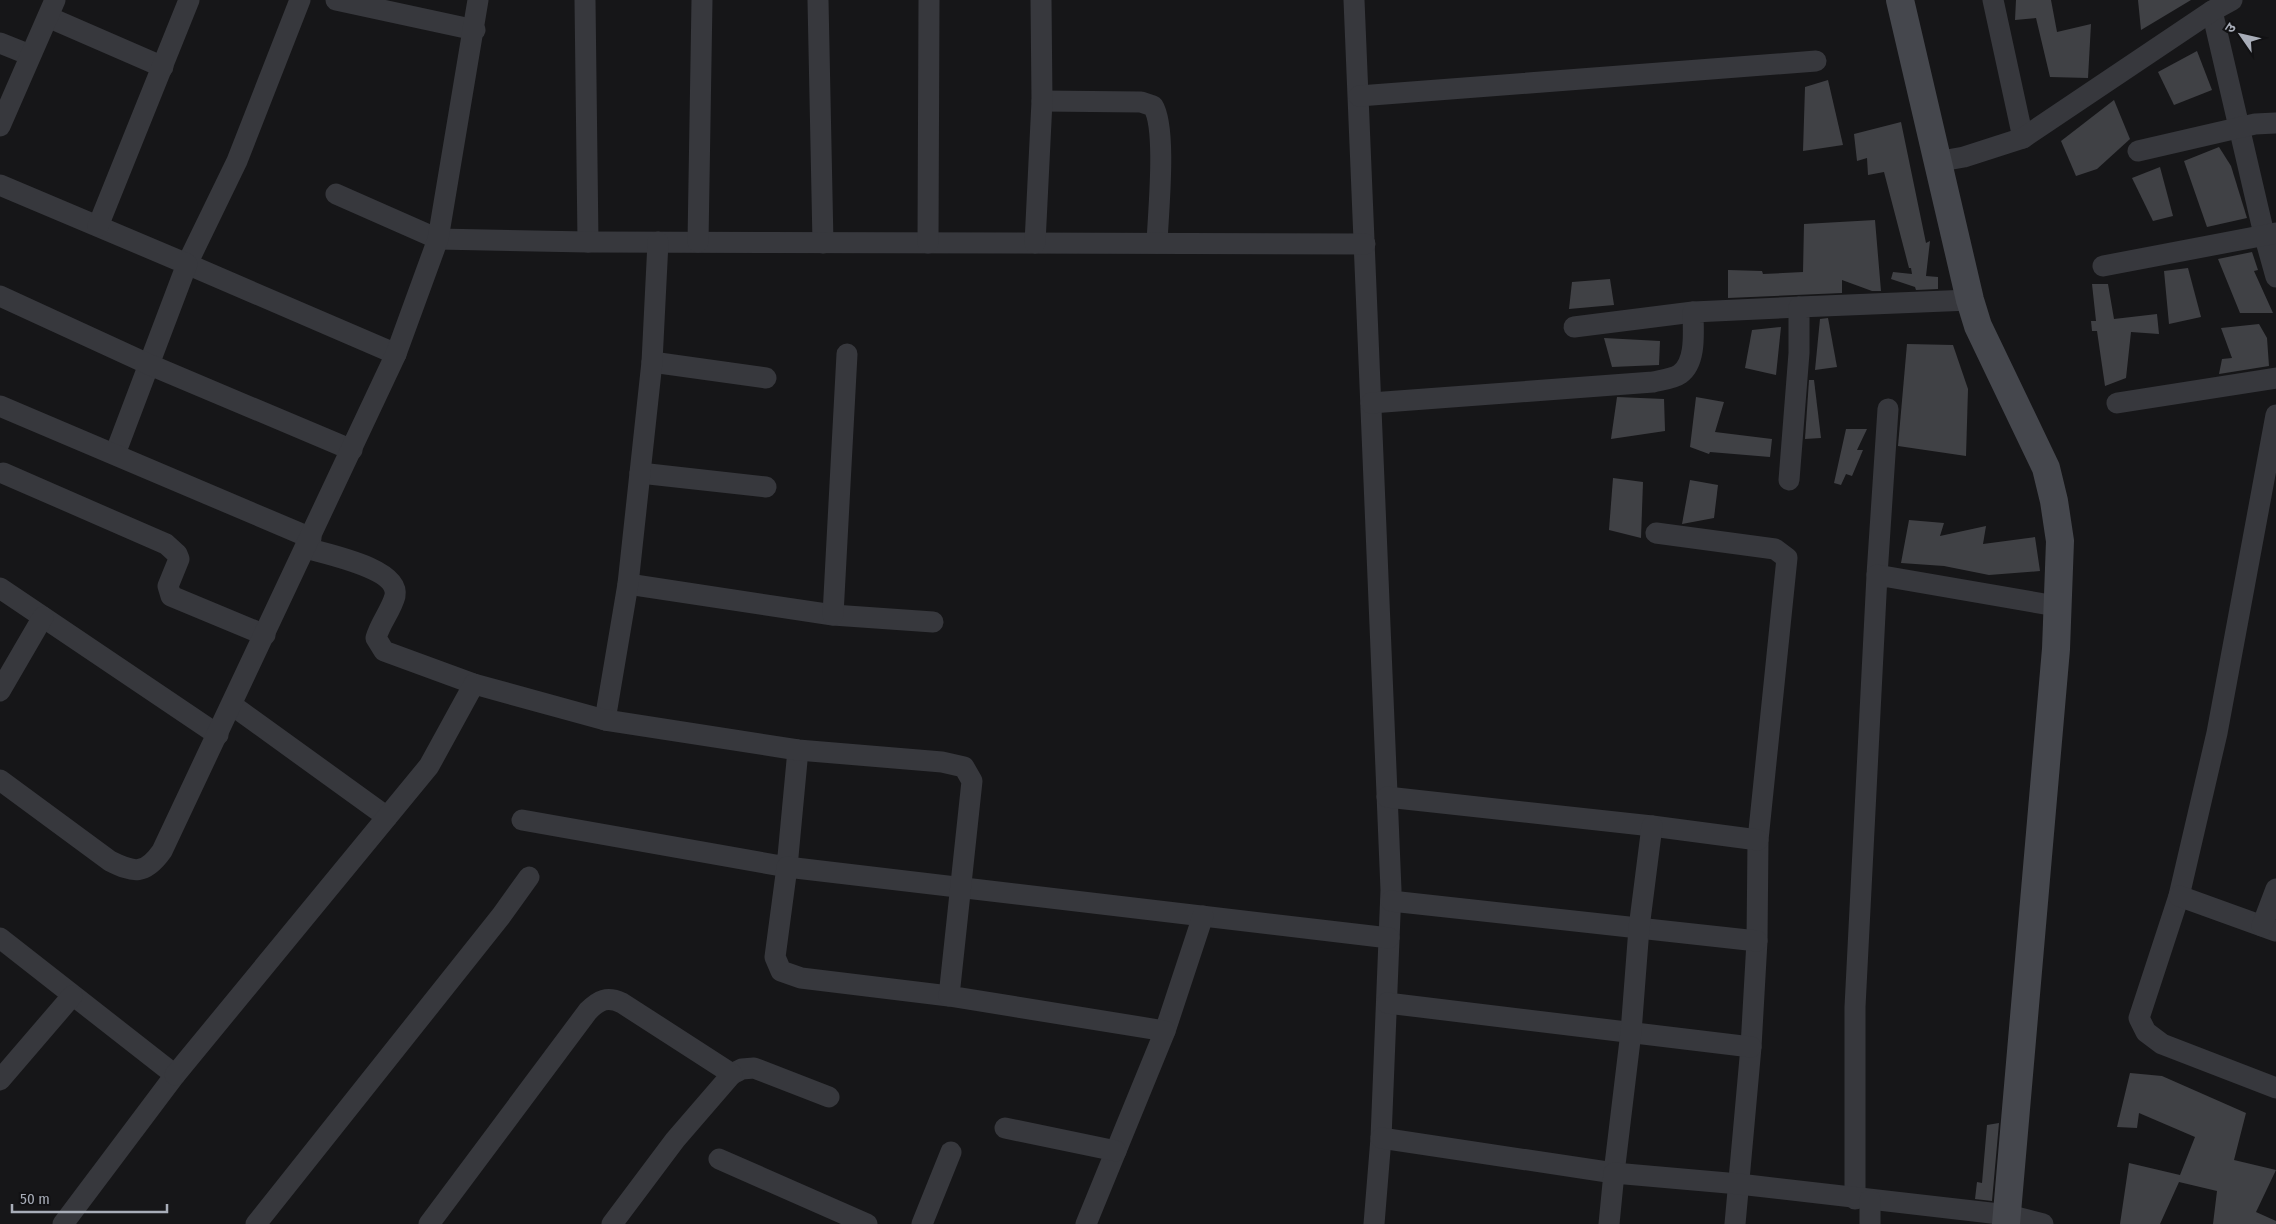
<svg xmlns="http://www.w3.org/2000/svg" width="2276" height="1224" font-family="'Fira Sans Condensed','Noto Sans Devanagari',sans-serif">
<rect width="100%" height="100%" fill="#161618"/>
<g fill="#404145">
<path d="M2016 0H2051L2057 32 2091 24 2088 78 2050 77 2036 18 2015 20Z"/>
<path d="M2138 0H2191L2141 30Z"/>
<path d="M2197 51 2212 90 2174 105 2158 72Z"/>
<path d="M1828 80 1843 145 1803 151 1805 87Z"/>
<path d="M2114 100 2130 139 2097 169 2076 176 2061 141Z"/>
<path d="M1901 122 1926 243 1930 241 1926 276 1938 277V289L1916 290 1915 287 1891 279 1893 272 1912 274 1911 268H1909L1884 172 1868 175 1867 158 1857 161 1854 134Z"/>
<path d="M2219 147 2231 166 2247 218 2207 227 2184 161Z"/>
<path d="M2160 167 2173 216 2153 221 2132 178Z"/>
<path d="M1875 220 1881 291H1872L1842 280V293L1728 298V270L1762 271 1763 274 1803 272 1804 224Z"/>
<path d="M2252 252 2258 270 2254 271 2273 313H2240L2218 259Z"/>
<path d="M2188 268 2201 317 2169 324 2164 271Z"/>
<path d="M1610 279 1614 305 1569 309 1572 282Z"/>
<path d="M2092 284H2108L2114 319 2157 314 2159 334 2131 332 2126 378 2105 386 2097 331H2092L2091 321H2096Z"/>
<path d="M1828 318 1837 367 1815 370 1820 319Z"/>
<path d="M2259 324 2267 338 2269 366 2219 374 2222 359 2232 358 2221 328Z"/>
<path d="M1781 327 1776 375 1745 368 1752 330Z"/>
<path d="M1604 338 1660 341 1659 365 1612 367Z"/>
<path d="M1907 344 1953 345 1968 389 1966 456 1898 446Z"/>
<path d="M1809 380H1814L1821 438 1805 439Z"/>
<path d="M1617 397 1664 399 1665 431 1611 439Z"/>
<path d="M1696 397 1724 402 1715 432 1772 439 1770 457 1710 452 1709 454 1690 447Z"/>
<path d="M1846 429H1867L1857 450H1863L1852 476 1846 474 1841 485 1834 483Z"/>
<path d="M1613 478 1643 482 1641 538 1609 530Z"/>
<path d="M1690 480 1718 485 1714 518 1682 524Z"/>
<path d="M1909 520 1944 523 1940 536 1986 526 1983 544 2035 537 2040 571 1989 575 1944 566 1901 563Z"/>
<path d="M2130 1073 2162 1076 2246 1113 2234 1160 2276 1170 2256 1212 2276 1221V1224H2213L2217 1191 2179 1182 2160 1224H2120L2129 1163 2180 1175 2195 1137 2139 1113 2137 1128 2117 1127Z"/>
<path d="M1999 1123 1992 1201 1975 1199 1977 1182 1982 1183 1987 1125Z"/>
</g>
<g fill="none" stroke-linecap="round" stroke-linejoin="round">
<g stroke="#37383d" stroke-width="21">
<path d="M300 0 237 161 187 264 396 354"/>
<path d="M336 0 475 30"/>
<path d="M585 0 588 242"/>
<path d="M818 0 823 243"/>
<path d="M1354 0 1391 890 1381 1138 1374 1224"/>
<path d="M1993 0 2023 138"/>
<path d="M2212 11 2264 234 2276 277"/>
<path d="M48 17 163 67"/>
<path d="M0 43 30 55"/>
<path d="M1359 96 1816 61"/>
<path d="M1042 101 1141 102 1153 106C1167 128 1158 214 1157 243"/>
<path d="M0 126 55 0"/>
<path d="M2138 151 2255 124 2276 123"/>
<path d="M1936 162 1964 157 2023 138 2212 11 2232 0"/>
<path d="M0 185 187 264 115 454"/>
<path d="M336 194 438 239 588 242 1365 244"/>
<path d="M98 226 189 0"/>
<path d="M698 242 702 0"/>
<path d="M928 243 929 0"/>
<path d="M1035 243 1042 101 1041 0"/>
<path d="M2103 266 2276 233"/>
<path d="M0 296 148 364 352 450"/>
<path d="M1574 327 1693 312"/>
<path d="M652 362 766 378"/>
<path d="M1371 403 1653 382C1661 380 1673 379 1680 374 1697 362 1693 330 1693 312L1799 307"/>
<path d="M2117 403 2276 378"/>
<path d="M0 406 311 538"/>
<path d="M2276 415 2217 733 2179 896 2139 1018 2146 1032 2162 1044 2276 1088"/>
<path d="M3 473 166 544 177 554 179 559 168 586 171 596 265 635"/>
<path d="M640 473 766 487"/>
<path d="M1789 480 1799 353V307L1970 300"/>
<path d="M1656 533 1775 549 1787 558 1758 840 1757 941 1751 1047 1735 1224"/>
<path d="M306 548C325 554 400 568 395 596 391 611 380 623 376 638L384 651 474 684"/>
<path d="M1877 575 1888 409"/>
<path d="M628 584 833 615 933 622"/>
<path d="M0 588 218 735"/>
<path d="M833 615 847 354"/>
<path d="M0 691 43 617"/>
<path d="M232 705 387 817"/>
<path d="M605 720 628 584 652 362 658 242"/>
<path d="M0 780 110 861C134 873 145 875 162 851L396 354 438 239 478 0"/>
<path d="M1387 797 1652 826 1758 840"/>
<path d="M522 820 787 867 798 750"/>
<path d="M2179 896 2276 931"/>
<path d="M1391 901 1757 941"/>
<path d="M2262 926 2276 889"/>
<path d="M0 938 175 1075 63 1224"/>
<path d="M949 996 801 978 781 971 775 957 787 867 1389 938"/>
<path d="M1387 1003 1751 1047"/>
<path d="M1165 1031 1203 916"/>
<path d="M732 1074 742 1069 754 1068 829 1097"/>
<path d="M175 1075 429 766 474 684 605 720 798 750 942 762 964 767 972 781 949 996 1165 1031 1086 1224"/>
<path d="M0 1080 72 996"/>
<path d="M1005 1128 1116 1151"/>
<path d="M1381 1138 1614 1173 1631 1032 1639 928 1652 826"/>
<path d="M719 1159 867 1224"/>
<path d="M1855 1199V1007L1877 575 2056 606"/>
<path d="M256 1224 501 916 529 877"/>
<path d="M429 1224 588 1011C599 1000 607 996 622 1003L732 1074 675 1140 612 1224"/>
<path d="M922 1224 951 1152"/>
<path d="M1609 1224 1614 1173 1739 1184 2008 1215 2043 1224"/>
<path d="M1870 1224V1200"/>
</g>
<path stroke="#45474d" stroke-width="28" d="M1900 0 1970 300 1978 326 2046 468 2054 501 2060 541 2056 649 2006 1224"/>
</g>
<g transform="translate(2241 35) rotate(304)" stroke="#111113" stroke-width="4" paint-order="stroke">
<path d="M0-4L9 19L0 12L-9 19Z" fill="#a8adb8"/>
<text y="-8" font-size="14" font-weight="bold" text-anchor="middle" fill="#a8adb8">उ</text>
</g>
<path d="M12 1204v8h155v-8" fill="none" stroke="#a8adb8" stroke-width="2.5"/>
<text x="20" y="1204" font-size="15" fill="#a8adb8" stroke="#111113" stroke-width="4" paint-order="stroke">50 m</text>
</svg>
